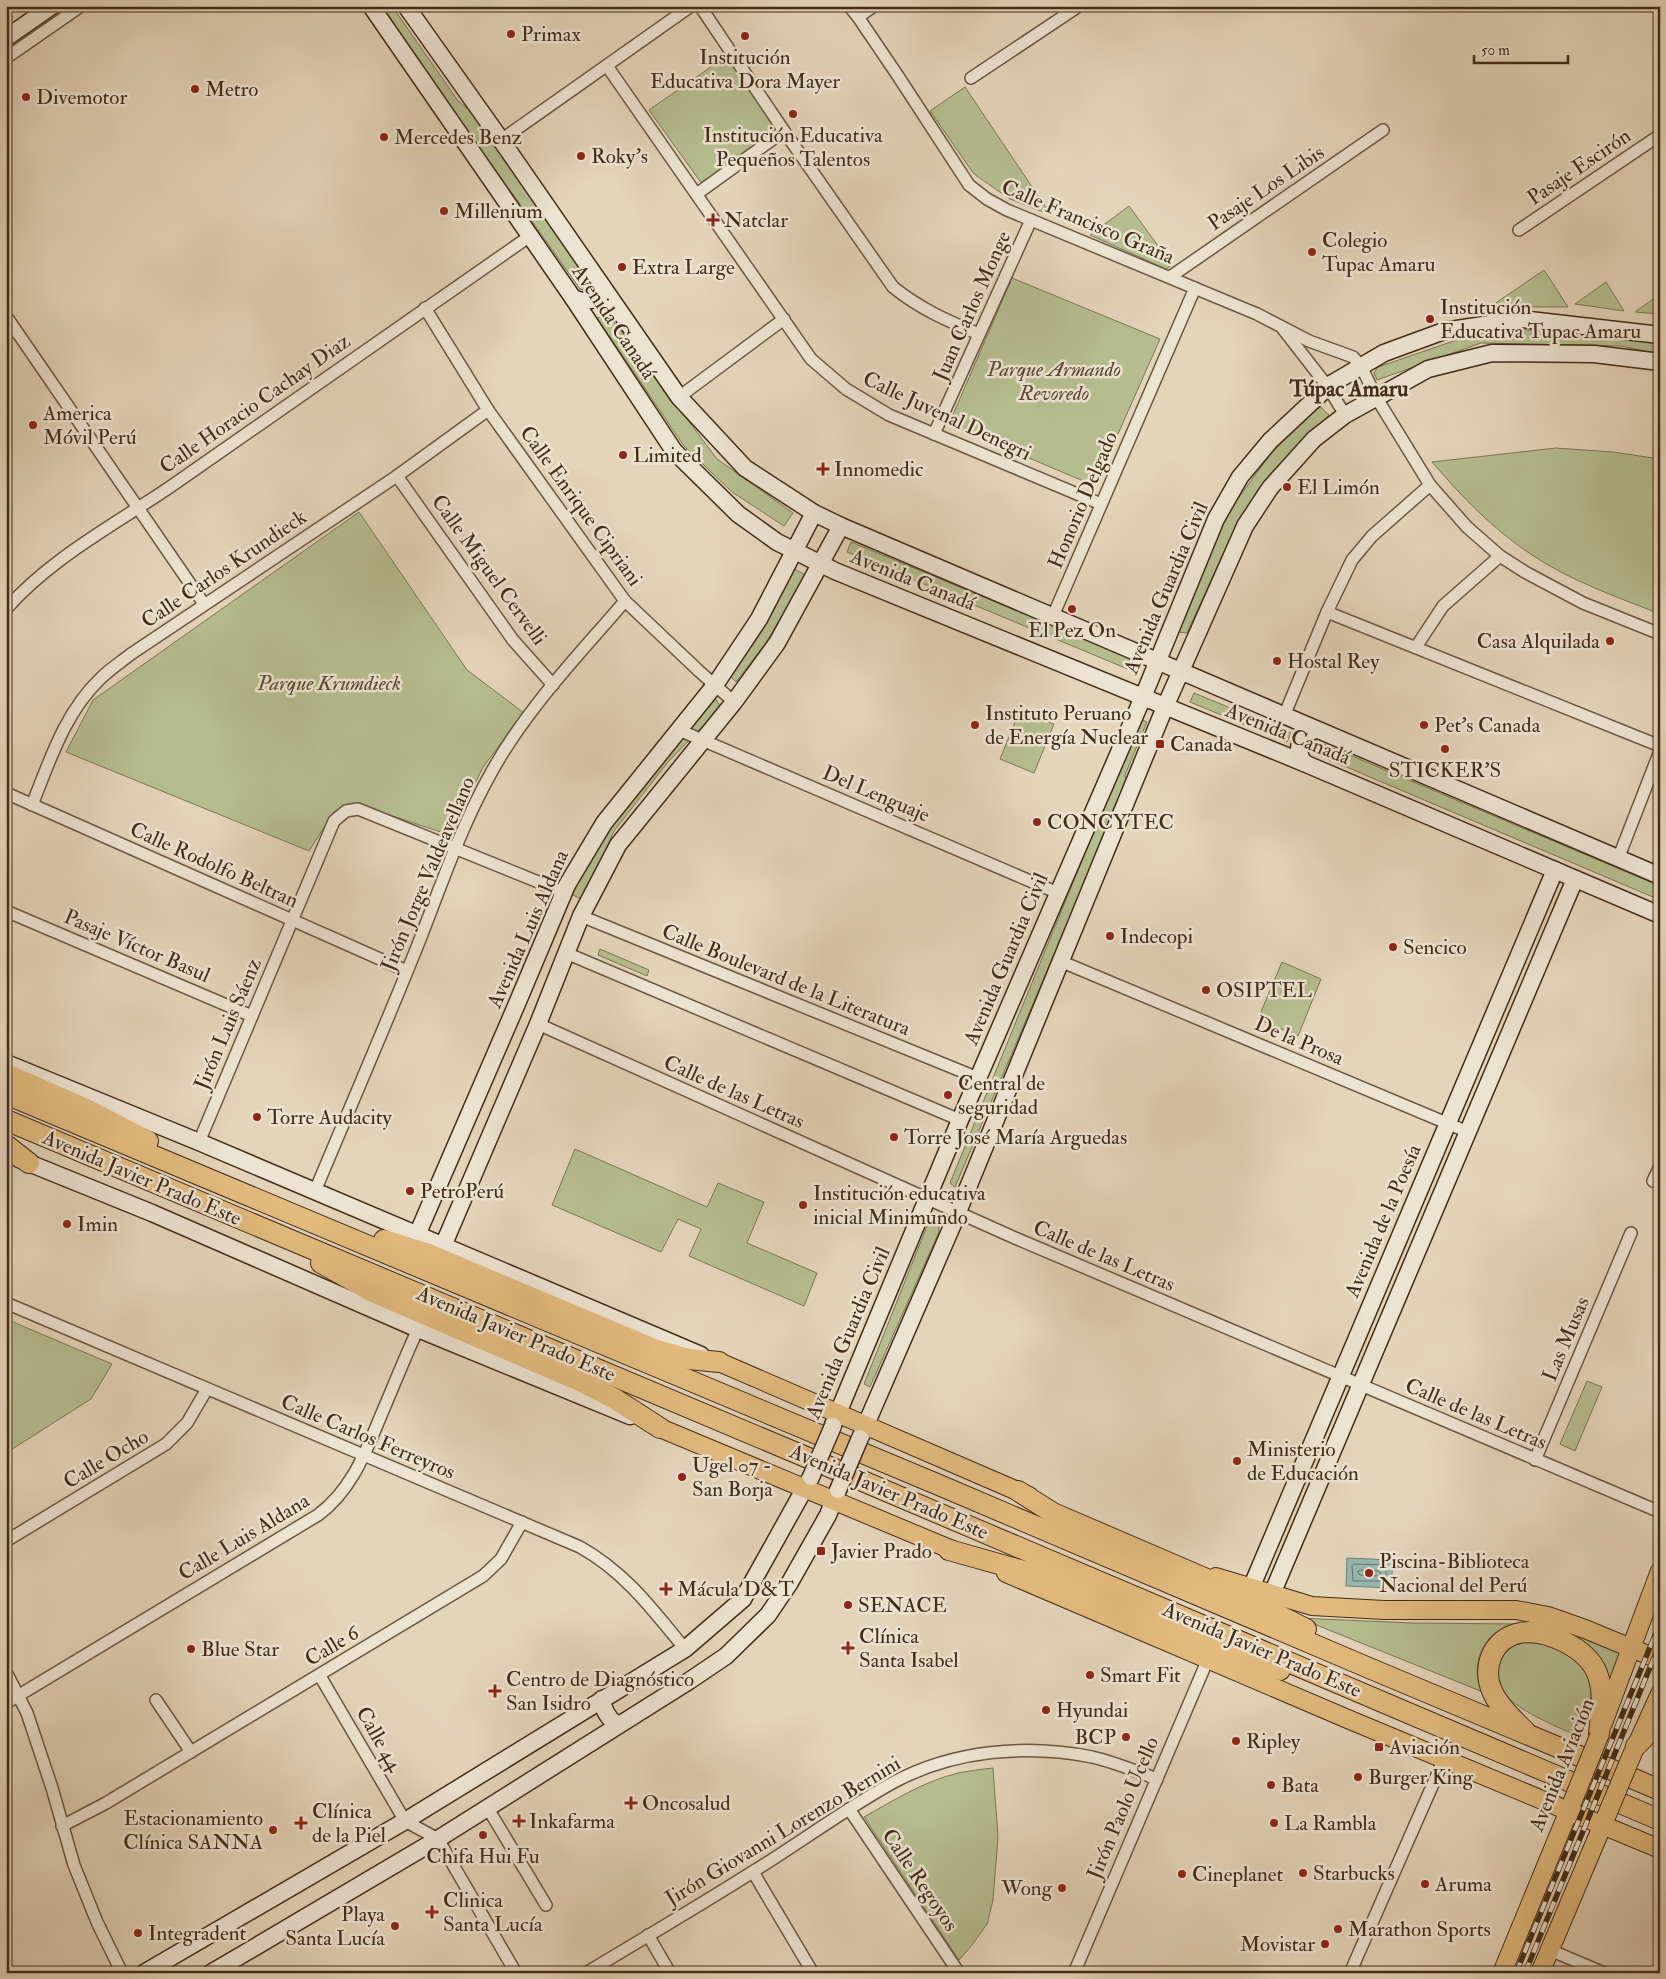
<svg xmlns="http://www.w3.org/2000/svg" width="1666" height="1979" font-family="'IM FELL Double Pica',serif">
<rect width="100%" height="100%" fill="#e4d4ba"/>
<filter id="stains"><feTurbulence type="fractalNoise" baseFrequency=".004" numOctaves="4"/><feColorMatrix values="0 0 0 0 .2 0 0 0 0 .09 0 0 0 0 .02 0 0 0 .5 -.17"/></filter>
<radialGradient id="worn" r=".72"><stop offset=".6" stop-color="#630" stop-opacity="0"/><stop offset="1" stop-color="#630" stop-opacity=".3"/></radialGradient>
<g fill="#b5bd8f" stroke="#7c7453">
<path d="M389 6H392L458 101 473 113 593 279 589 292 580 289 382 10Z"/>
<path d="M731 53 780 126 702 184 649 110Z"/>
<path d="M965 87 1051 215 1010 199 974 174 930 111Z"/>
<path d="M1129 206 1172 265 1166 269 1090 235Z"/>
<path d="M1544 270 1568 307H1490Z"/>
<path d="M1012 278 1160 339 1095 486 949 424Z"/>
<path d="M1606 282 1624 311 1575 304Z"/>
<path d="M1660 294V314L1635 312Z"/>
<path d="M608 314 717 459 793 513 784 526 732 492 684 446 597 318Z"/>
<path d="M1517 329 1660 343V354L1621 346 1481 343 1377 380 1374 373 1378 367 1471 335Z"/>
<path d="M1318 405 1329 415 1276 473 1238 521 1187 633 1178 632 1226 515 1269 456Z"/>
<path d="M1556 448 1613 452 1660 459V614C1617 597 1571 581 1532 555 1494 530 1462 497 1432 462Z"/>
<path d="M359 512 467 670 524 713 483 767 450 835 353 803 334 812 309 851 66 752 93 700Z"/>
<path d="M851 542 1134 659 1130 670 847 552Z"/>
<path d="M793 568 807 576 765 644 736 682 728 674Z"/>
<path d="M1194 693 1291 733 1287 742 1190 702Z"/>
<path d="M712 694 721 707 668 762 614 831 583 900 571 894 618 814Z"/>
<path d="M1020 710 1054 724 1034 773 1000 759Z"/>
<path d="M1140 719 1147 722 1125 775 1127 783 955 1187 950 1183Z"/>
<path d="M1314 740 1660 886V900L1311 752 1310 744Z"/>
<path d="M600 949 649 970 647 976 598 955Z"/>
<path d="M1282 962 1321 979 1298 1036 1258 1019Z"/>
<path d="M575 1149 707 1207 718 1183 764 1202 747 1243 817 1273 804 1306 689 1256 701 1229 678 1219 661 1252 552 1205Z"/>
<path d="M935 1223 939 1226V1232L870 1387 864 1384 927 1226Z"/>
<path d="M6 1319 112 1364 91 1399 6 1453Z"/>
<path d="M1587 1381 1602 1387 1575 1451 1560 1444Z"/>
<path d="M1299 1618 1413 1623 1517 1624C1510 1626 1503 1628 1498 1631 1478 1644 1471 1673 1483 1692Z"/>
<path d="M1570 1631 1624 1652 1610 1691C1599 1663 1598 1649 1569 1633Z"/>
<path d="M1530 1640C1541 1644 1568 1651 1577 1658 1599 1676 1590 1716 1582 1738 1559 1727 1475 1697 1499 1661 1510 1645 1511 1646 1530 1640Z"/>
<path d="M993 1768 998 1837 993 1900 987 1924 972 1945 959 1960 864 1817C894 1800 925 1781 958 1773 970 1771 981 1769 993 1768Z"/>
</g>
<path fill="#95b8af" stroke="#748072" d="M1347 1558 1393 1560 1391 1588 1346 1586Z"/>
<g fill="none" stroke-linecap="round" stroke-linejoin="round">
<g stroke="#6c7263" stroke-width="1">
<path d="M1354 1564 1386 1565V1581H1353L1352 1566Z"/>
<path d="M1361 1570 1379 1571 1381 1574 1378 1576 1360 1575 1358 1572Z"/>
</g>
<defs>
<g id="street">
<path d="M700 6 784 131 893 287C920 309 948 321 979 334"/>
<path d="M849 6 858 17 898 76 969 185 987 199 1007 210 1257 314 1309 341 1353 357 1361 366 1376 397 1430 485 1467 527 1500 556 1525 572 1583 603 1660 634"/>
<path d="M858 17 874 6"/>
<path d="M6 58 81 6"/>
<path d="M607 66 811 359 846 389 889 415 1101 504"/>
<path d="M971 78 1079 6"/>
<path d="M501 140 691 6"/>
<path d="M698 193 784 131"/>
<path d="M1519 230 1660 135"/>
<path d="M1170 277 1383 130"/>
<path d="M425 308 488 410 625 601 700 672 734 702"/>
<path d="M6 316 204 604"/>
<path d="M1283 329 1328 387 1345 415"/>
<path d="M679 397 784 319"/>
<path d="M934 434 1031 220"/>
<path d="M397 476 513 640 553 685"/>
<path d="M6 609C51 558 114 525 170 487 290 404 409 319 530 236"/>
<path d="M1327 612 1660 746"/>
<path d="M1053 616 1195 288"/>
<path d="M1416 647 1443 606 1500 556"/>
<path d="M1284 716 1327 612 1352 560 1372 536 1430 485"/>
<path d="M679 730 1058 893"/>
<path d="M6 793 407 971"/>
<path d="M32 805C50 760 65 712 101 678 110 669 121 662 131 654L397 476 488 410"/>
<path d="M1618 859 1660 751"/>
<path d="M6 911 252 1016"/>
<path d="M581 916 978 1078"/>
<path d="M566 953 960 1120"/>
<path d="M1060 961 1468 1132"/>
<path d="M538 1024 1015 1238 1660 1512"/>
<path d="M199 1142 334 821 346 811 358 809 563 892"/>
<path d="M1653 1181 1660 1166"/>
<path d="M315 1191C349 1110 384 1029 417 947 440 889 460 828 491 773 526 709 578 656 625 601"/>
<path d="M6 1303 580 1547C626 1573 652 1609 685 1649"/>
<path d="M1535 1460 1631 1233"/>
<path d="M6 1541 166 1444 187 1423 207 1389"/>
<path d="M6 1672 27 1713 52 1788 74 1865 97 1922 122 1973"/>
<path d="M320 1676 405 1821 438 1839 516 1973"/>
<path d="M156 1700 191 1752"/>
<path d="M6 1703 318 1515C352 1490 366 1451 382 1413 394 1385 405 1357 418 1329"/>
<path d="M487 1807 546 1905"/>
<path d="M849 1809 959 1973"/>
<path d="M62 1826 106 1803 483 1576 501 1559 522 1522"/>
<path d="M753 1872 813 1973"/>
<path d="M648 1935 670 1973"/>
<path d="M1550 1950 1604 1973"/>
<path d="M586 1973C642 1939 699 1906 754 1871 801 1842 845 1809 894 1782 954 1750 1026 1744 1092 1757 1114 1762 1136 1771 1157 1779"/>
<path d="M1074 1973 1208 1659"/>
<path d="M1350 1973 1444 1759"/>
</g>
<g id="secondary">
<path d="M371 6 573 298 674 451 738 514 777 542 835 571 1304 763 1660 915"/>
<path d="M406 6 501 140 679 397 745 468 814 513 841 526 1660 876"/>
<path d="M6 38 52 6"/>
<path d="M573 298 581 301 591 300 600 283"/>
<path d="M1304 763C1294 749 1300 734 1316 730"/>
<path d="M6 1063 199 1142 701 1355"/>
<path d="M19 1159 152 1213 418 1329 630 1416"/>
<path d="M417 1235 516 1006 567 885 604 823 715 685 759 619 814 513"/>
<path d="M443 1246 538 1024 581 916 618 845 734 702 777 643 841 526"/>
<path d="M833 1425 960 1120 1143 697 1216 519 1240 477 1270 441 1331 384 1384 353 1444 331 1522 319 1660 335"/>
<path d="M861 1436 953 1224 1165 707 1245 526 1270 488 1314 439 1345 415 1428 369 1492 353 1594 354 1660 362"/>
<path d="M1251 1588 1555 870"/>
<path d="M1272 1594 1575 879"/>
<path d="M602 1699C603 1710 609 1719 617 1725"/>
<path d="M144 1973 405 1821 685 1649 743 1599 811 1477"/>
<path d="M211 1973 438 1839 689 1681 726 1656 768 1615 789 1584 828 1515 838 1490"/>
</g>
<g id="primary">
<path d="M719 1362 1029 1496"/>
<path d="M660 1428 962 1554"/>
<path d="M1006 1573 1350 1720 1660 1849"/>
<path d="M1216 1577 1312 1606 1384 1610H1516L1548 1616 1585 1629 1660 1660"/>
<path d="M1603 1723 1660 1571"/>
<path d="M1639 1740 1660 1694"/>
<path d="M1502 1973 1572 1803"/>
<path d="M1540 1973 1606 1817"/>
</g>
<g id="highway">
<path d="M6 1074 86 1109 148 1141"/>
<path d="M6 1094 939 1485 1369 1668 1660 1790"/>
<path d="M6 1120 832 1468 1660 1820"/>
<path d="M6 1145 29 1163"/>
<path d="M384 1240 426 1253 654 1349 689 1359 719 1362"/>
<path d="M321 1263 373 1292 582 1382 615 1399 660 1428"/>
<path d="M1018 1491 1053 1513 1209 1580 1306 1629"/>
<path d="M949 1550 1038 1575 1237 1657 1280 1670"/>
<path d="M1525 1731C1514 1720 1500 1708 1493 1693 1481 1669 1492 1638 1520 1633 1545 1628 1587 1648 1597 1673 1605 1693 1601 1713 1599 1734"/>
<path d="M1636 1746 1660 1721"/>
</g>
</defs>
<use href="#street" stroke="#6a5640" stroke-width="14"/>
<use href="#secondary" stroke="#422c17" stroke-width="19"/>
<use href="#primary" stroke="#422c17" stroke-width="20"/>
<use href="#highway" stroke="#422c17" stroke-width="22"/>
<use href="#street" stroke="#ede3d2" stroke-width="11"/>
<use href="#secondary" stroke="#ede3d2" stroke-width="16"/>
<use href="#primary" stroke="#e2ba7d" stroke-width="18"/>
<use href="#highway" stroke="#e2ba7d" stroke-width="20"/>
<defs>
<g id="rail">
<path d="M1516 1973 1660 1623"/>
<path d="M1525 1973 1660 1643"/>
</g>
</defs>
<use href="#rail" stroke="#422c17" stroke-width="5.5"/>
<use href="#rail" stroke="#ede3d2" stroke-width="4" stroke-dasharray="11" stroke-linecap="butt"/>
<defs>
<g id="secondary-bridge">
<path d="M811 1477 833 1426"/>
<path d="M838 1490 860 1438"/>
</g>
<g id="primary-bridge">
<path d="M1572 1803 1599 1736"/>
<path d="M1606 1817 1634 1750"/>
</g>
</defs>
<use href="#secondary-bridge" stroke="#422c17" stroke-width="19" stroke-linecap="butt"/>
<use href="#primary-bridge" stroke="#422c17" stroke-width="20" stroke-linecap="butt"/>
<use href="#secondary-bridge" stroke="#ede3d2" stroke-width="16"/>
<use href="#primary-bridge" stroke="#e2ba7d" stroke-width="18"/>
</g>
<g fill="#8f2418" stroke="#ede3d2" stroke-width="2">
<circle cx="511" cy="34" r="5"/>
<circle cx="745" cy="36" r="5"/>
<circle cx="195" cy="89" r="5"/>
<circle cx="26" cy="97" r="5"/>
<circle cx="793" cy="114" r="5"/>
<circle cx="384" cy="137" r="5"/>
<circle cx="581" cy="156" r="5"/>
<circle cx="444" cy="211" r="5"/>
<path d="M710.5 212.5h5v5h5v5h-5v5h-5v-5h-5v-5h5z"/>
<circle cx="1312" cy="252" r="5"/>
<circle cx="622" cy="267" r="5"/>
<circle cx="1430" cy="319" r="5"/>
<circle cx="33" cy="425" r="5"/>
<circle cx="623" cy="455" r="5"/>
<path d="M820.5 461.5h5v5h5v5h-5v5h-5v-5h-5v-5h5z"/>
<circle cx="1287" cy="487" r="5"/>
<circle cx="1072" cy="609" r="5"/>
<circle cx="1610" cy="641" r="5"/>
<circle cx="1277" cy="661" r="5"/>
<circle cx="975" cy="725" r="5"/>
<circle cx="1424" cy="725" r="5"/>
<rect x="1155" y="739" width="10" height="10" rx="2.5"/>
<circle cx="1445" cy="749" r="5"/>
<circle cx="1037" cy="822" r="5"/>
<circle cx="1110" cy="936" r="5"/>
<circle cx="1393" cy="947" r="5"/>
<circle cx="1206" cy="990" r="5"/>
<circle cx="948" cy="1095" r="5"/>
<circle cx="257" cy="1117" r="5"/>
<circle cx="894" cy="1137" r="5"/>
<circle cx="410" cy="1191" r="5"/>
<circle cx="803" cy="1205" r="5"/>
<circle cx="67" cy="1224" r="5"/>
<circle cx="1237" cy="1461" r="5"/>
<circle cx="682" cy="1477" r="5"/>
<rect x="816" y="1546" width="10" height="10" rx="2.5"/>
<circle cx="1369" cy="1573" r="5"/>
<path d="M663.5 1581.5h5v5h5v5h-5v5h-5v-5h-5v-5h5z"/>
<circle cx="848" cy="1605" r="5"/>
<path d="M845.5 1640.5h5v5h5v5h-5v5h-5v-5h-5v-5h5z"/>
<circle cx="191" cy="1649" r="5"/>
<circle cx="1090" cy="1675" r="5"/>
<path d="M492.5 1683.5h5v5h5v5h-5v5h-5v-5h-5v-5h5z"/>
<circle cx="1046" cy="1710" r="5"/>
<circle cx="1126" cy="1737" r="5"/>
<circle cx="1236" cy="1741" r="5"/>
<rect x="1374" y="1742" width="10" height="10" rx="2.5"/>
<circle cx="1358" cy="1777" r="5"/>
<circle cx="1271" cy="1785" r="5"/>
<path d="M628.5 1795.5h5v5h5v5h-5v5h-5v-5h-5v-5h5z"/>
<path d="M516.5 1813.5h5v5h5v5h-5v5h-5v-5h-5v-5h5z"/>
<path d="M298.5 1815.5h5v5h5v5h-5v5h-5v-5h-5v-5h5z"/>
<circle cx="1274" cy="1823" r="5"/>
<circle cx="273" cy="1830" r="5"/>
<circle cx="483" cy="1835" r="5"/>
<circle cx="1303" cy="1873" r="5"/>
<circle cx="1182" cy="1874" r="5"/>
<circle cx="1425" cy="1884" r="5"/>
<circle cx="1062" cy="1888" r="5"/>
<path d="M429.5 1904.5h5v5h5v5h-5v5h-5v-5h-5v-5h5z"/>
<circle cx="395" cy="1926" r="5"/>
<circle cx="1338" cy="1929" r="5"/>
<circle cx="138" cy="1933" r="5"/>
<circle cx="1325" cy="1944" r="5"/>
</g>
<g text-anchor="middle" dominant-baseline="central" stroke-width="5" stroke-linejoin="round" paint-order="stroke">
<g font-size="21" fill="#422c17" stroke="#ede3d2" text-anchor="start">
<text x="521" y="34">Primax</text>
<text x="745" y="57" text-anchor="middle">Institución<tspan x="745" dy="24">Educativa Dora Mayer</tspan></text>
<text x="205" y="89">Metro</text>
<text x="36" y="97">Divemotor</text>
<text x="793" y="135" text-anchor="middle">Institución Educativa<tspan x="793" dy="24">Pequeños Talentos</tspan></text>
<text x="394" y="137">Mercedes Benz</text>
<text x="591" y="156">Roky's</text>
<text x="454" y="211">Millenium</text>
<text x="724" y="220">Natclar</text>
<text x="1322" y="240">Colegio<tspan x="1322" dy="24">Tupac Amaru</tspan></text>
<text x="632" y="267">Extra Large</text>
<text x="1440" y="307">Institución<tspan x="1440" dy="24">Educativa Tupac Amaru</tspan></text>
<text x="43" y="413">America<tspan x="43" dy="24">Móvil Perú</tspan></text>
<text x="633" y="455">Limited</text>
<text x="834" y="469">Innomedic</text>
<text x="1297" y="487">El Limón</text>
<text x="1072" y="630" text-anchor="middle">El Pez On</text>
<text x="1600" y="641" text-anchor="end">Casa Alquilada</text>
<text x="1287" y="661">Hostal Rey</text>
<text x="985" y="713">Instituto Peruano<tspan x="985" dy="24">de Energía Nuclear</tspan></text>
<text x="1434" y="725">Pet's Canada</text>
<text x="1170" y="744">Canada</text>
<text x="1445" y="770" text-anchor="middle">STICKER'S</text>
<text x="1047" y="822">CONCYTEC</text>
<text x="1120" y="936">Indecopi</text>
<text x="1403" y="947">Sencico</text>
<text x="1216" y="990">OSIPTEL</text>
<text x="958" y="1083">Central de<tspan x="958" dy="24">seguridad</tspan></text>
<text x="267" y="1117">Torre Audacity</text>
<text x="904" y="1137">Torre José María Arguedas</text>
<text x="420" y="1191">PetroPerú</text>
<text x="813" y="1193">Institución educativa<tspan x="813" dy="24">inicial Minimundo</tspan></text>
<text x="77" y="1224">Imin</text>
<text x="1247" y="1449">Ministerio<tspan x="1247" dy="24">de Educación</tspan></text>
<text x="692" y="1465">Ugel 07 -<tspan x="692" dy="24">San Borja</tspan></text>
<text x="831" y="1551">Javier Prado</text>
<text x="1379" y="1561">Piscina-Biblioteca<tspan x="1379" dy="24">Nacional del Perú</tspan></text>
<text x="677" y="1589">Mácula D&amp;T</text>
<text x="858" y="1605">SENACE</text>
<text x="859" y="1636">Clínica<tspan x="859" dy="24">Santa Isabel</tspan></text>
<text x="201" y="1649">Blue Star</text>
<text x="1100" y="1675">Smart Fit</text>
<text x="506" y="1679">Centro de Diagnóstico<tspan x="506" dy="24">San Isidro</tspan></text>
<text x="1056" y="1710">Hyundai</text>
<text x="1116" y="1737" text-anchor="end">BCP</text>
<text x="1246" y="1741">Ripley</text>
<text x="1389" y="1747">Aviación</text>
<text x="1368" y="1777">Burger King</text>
<text x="1281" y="1785">Bata</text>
<text x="642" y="1803">Oncosalud</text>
<text x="312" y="1811">Clínica<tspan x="312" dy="24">de la Piel</tspan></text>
<text x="263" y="1818" text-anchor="end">Estacionamiento<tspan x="263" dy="24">Clínica SANNA</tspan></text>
<text x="529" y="1821">Inkafarma</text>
<text x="1284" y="1823">La Rambla</text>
<text x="483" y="1856" text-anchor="middle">Chifa Hui Fu</text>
<text x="1313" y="1873">Starbucks</text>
<text x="1192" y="1874">Cineplanet</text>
<text x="1435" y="1884">Aruma</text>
<text x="1052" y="1888" text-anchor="end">Wong</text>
<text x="443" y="1900">Clinica<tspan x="443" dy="24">Santa Lucía</tspan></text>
<text x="385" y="1914" text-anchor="end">Playa<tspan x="385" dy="24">Santa Lucía</tspan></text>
<text x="1348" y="1929">Marathon Sports</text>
<text x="148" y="1933">Integradent</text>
<text x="1315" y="1944" text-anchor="end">Movistar</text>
</g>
<g font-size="21" fill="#422c17" stroke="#ede3d2">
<text transform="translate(1579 167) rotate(-34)">Pasaje Escirón</text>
<text transform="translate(1266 188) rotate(-34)">Pasaje Los Libis</text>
<text transform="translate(1088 222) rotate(23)">Calle Francisco Graña</text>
<text transform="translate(972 306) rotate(-66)">Juan Carlos Monge</text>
<text transform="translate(614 322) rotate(56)">Avenida Canadá</text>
<text transform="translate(255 404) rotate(-35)">Calle Horacio Cachay Diaz</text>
<text transform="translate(947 416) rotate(25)">Calle Juvenal Denegri</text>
<text transform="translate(1083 500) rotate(-67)">Honorio Delgado</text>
<text transform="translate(581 506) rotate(54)">Calle Enrique Cipriani</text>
<text transform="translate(224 569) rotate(-34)">Calle Carlos Krundieck</text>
<text transform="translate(489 570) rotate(54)">Calle Miguel Cervelli</text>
<text transform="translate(913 580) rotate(22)">Avenida Canadá</text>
<text transform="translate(1166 588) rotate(-67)">Avenida Guardia Civil</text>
<text transform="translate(1288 734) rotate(22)">Avenida Canadá</text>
<text transform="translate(876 794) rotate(23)">Del Lenguaje</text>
<text transform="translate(214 865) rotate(24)">Calle Rodolfo Beltran</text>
<text transform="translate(428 874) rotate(-67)">Jirón Jorge Valdeavellano</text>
<text transform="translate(528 929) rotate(-66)">Avenida Luis Aldana</text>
<text transform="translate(137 946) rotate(23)">Pasaje Víctor Basul</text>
<text transform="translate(1006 959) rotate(-67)">Avenida Guardia Civil</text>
<text transform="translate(786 980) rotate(22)">Calle Boulevard de la Literatura</text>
<text transform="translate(228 1024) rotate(-67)">Jirón Luis Sáenz</text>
<text transform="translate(1299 1041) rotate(23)">De la Prosa</text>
<text transform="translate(734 1092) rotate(24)">Calle de las Letras</text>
<text transform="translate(142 1178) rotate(23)">Avenida Javier Prado Este</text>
<text transform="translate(1383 1221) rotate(-67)">Avenida de la Poesía</text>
<text transform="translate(1104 1256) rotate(23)">Calle de las Letras</text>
<text transform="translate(848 1333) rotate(-67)">Avenida Guardia Civil</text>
<text transform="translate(516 1334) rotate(23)">Avenida Javier Prado Este</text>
<text transform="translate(1566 1339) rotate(-67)">Las Musas</text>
<text transform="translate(1476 1414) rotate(23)">Calle de las Letras</text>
<text transform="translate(368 1437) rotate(23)">Calle Carlos Ferreyros</text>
<text transform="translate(106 1459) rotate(-31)">Calle Ocho</text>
<text transform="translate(889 1492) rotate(23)">Avenida Javier Prado Este</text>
<text transform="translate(244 1537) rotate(-31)">Calle Luis Aldana</text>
<text transform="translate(332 1646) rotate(-31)">Calle 6</text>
<text transform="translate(1262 1650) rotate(23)">Avenida Javier Prado Este</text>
<text transform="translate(379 1739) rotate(60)">Calle 44</text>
<text transform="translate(1562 1765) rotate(-68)">Avenida Aviación</text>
<text transform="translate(1123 1808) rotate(-67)">Jirón Paolo Ucello</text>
<text transform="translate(783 1831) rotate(-31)">Jirón Giovanni Lorenzo Bernini</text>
<text transform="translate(920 1880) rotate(56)">Calle Regoyos</text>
</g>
<g font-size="21" font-style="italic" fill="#59492f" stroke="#ede3d2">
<text x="1054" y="369">Parque Armando<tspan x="1054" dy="24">Revoredo</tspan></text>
<text x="329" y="683">Parque Krumdieck</text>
</g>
<g font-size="22" font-weight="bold" fill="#422c17" stroke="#ede3d2">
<text x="1349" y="389">Túpac Amaru</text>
</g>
</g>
<rect width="1666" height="1979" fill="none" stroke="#e4d4ba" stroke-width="25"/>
<rect x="8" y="8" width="1651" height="1964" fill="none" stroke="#422c17" stroke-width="2.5"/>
<rect x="12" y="12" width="1641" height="1954" fill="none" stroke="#422c17"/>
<path d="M1474 55v8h94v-8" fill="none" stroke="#422c17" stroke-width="2.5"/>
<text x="1481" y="55" font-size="15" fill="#422c17" stroke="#ede3d2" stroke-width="4" paint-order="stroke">50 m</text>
<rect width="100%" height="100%" filter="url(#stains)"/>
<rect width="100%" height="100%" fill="url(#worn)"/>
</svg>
